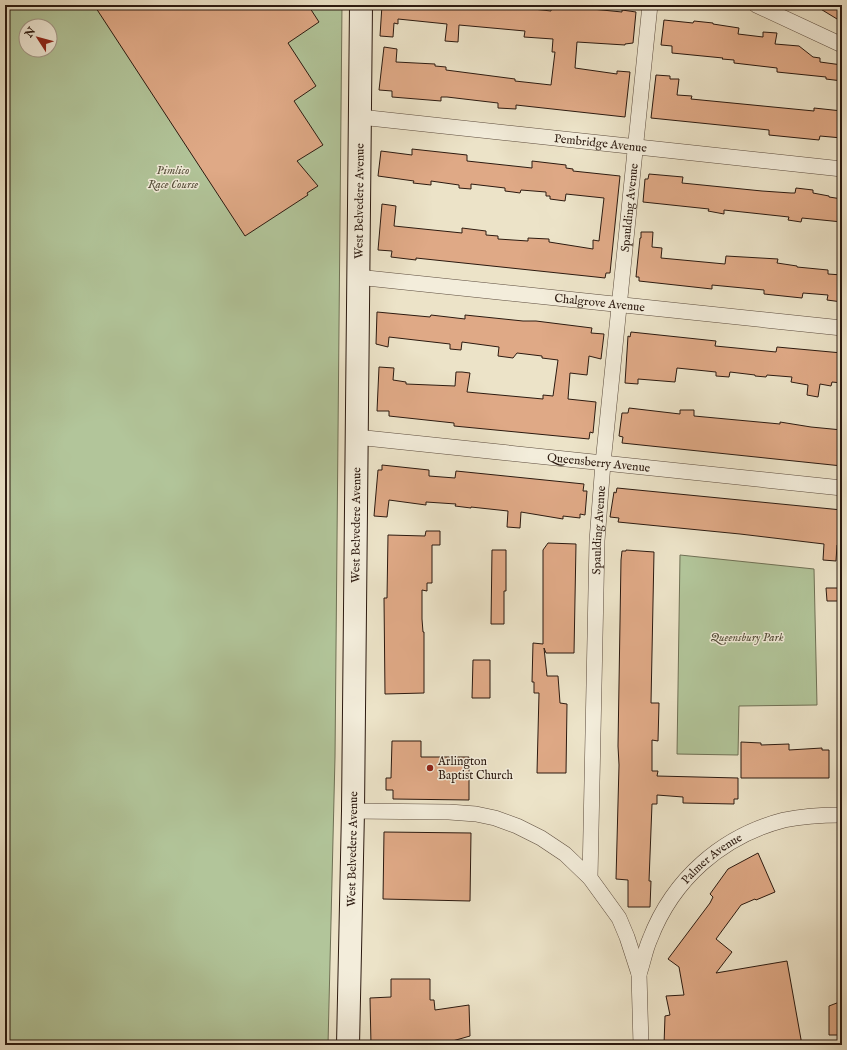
<svg xmlns="http://www.w3.org/2000/svg" width="847" height="1050" font-family="'IM FELL English',serif">
<rect width="100%" height="100%" fill="#ece3c8"/>
<filter id="stains"><feTurbulence type="fractalNoise" baseFrequency=".005" numOctaves="4"/><feColorMatrix values="0 0 0 0 .2 0 0 0 0 .09 0 0 0 0 .02 0 0 0 .5 -.17"/></filter>
<radialGradient id="worn" r=".72"><stop offset=".6" stop-color="#630" stop-opacity="0"/><stop offset="1" stop-color="#630" stop-opacity=".3"/></radialGradient>
<g fill="#b2c59a" stroke="#6f7055" fill-rule="evenodd">
<path d="M5 5H342L335 757 328 1045H5ZM26 26H50V50H26Z"/>
<path d="M680 555 814 569 817 705 739 706 738 755 677 754Z"/>
</g>
<g fill="#dfa986" stroke="#2c1a10">
<path d="M94 5H308L319 22 288 43 316 86 294 101 323 145 297 161 318 186 307 193 308 195 245 236Z"/>
<path d="M382 5H516L515 7 551 11 552 5 622 12V10L636 12 633 43 625 44V45L577 42 575 68 617 74V71L630 72 625 117 516 105V109L498 108V103L447 97H441V101L392 97V91L379 90 384 47 397 49 396 62 435 64V66L446 67V70L515 79V81L551 85 555 52H552L553 39 524 37 525 31 459 25 458 42 445 41 447 24 398 19V24L394 23 393 37 380 36Z"/>
<path d="M814 5H842V22Z"/>
<path d="M664 20 693 23 694 21 713 23V24L739 28 738 34 763 37V32L777 33 775 44 799 46 813 57 820 58V62L842 65V81L826 79V77L777 72V68L734 63V60L722 59 723 58 672 53V46L661 45Z"/>
<path d="M656 75 670 76V79H679L677 95 692 96 691 99 814 111V108L842 111V138L820 136 819 140 769 135V130L651 118Z"/>
<path d="M412 149 467 155V161L532 168V161L566 165V168L573 169V171L620 176 610 273H606L605 278 596 277 416 258V260L391 257 392 251 378 250 382 204 396 206 394 226 462 233V228L486 231V235L498 236V239L528 241V238L549 239V242L593 249V240L599 241 604 198 566 194 565 201 550 199V196H546V192L521 190 520 193 513 192 505 191V188L471 184V189L459 188V185L431 181V185L413 183 414 181 378 176 381 151 412 155Z"/>
<path d="M649 174 683 177 682 183 762 191 791 193H795L796 188 813 190V193L829 196V197L842 199V222L802 218 801 222 788 220 789 217 724 210V214L708 211 709 209 643 202 645 179H648Z"/>
<path d="M641 232H653L652 247 662 248 661 258 725 264 726 256 778 259 777 263 797 266V267L828 270V274L842 275V302L827 300 828 295 803 293 802 298 764 294V290L712 285V289L639 281V277H636L640 238H641Z"/>
<path d="M377 312 430 317 431 315 465 319V315L523 321H536L592 328 591 333 604 334 601 359 589 356 587 375 570 373 568 399 596 402 593 433 590 432 589 439 454 426V423L389 416V411H377L379 367 394 368 393 380 406 382V384L455 386 456 372H462L470 373 467 392 543 399V395L553 396 558 360 542 358V356L517 353 513 358 498 356 499 347 462 342 461 350 450 349V344L389 337 388 347 376 344Z"/>
<path d="M631 332 716 341 715 346 736 348 776 352 777 347 842 353V383L832 382 831 386 820 384 818 397 807 395 808 385 791 382 792 377 767 375 766 377 755 376V375L730 372 729 377 716 376V372L677 368 675 382 638 379V384L625 383 628 336 630 337Z"/>
<path d="M629 408 680 414V410H694V416L780 424V422L811 427 842 430V466L622 443 623 437 619 436 622 413H628Z"/>
<path d="M382 465 429 470V476L455 478 456 471 584 484 583 491H587L585 515 580 514V518L563 516V519L521 512 520 528 507 527 508 511 471 507V508L455 506 456 504 426 502V505L389 500 387 517 374 516 378 470H382Z"/>
<path d="M617 488 842 510V545H837L836 561 823 560 824 544 740 534 618 522 619 518 610 517 614 492 616 493Z"/>
<path d="M426 531H440V545H432V583H427V591L422 590V619L423 632H424V693L385 694 384 598H387L388 535 425 536Z"/>
<path d="M548 543 576 544 574 653H546L544 648 547 676H558L560 703 567 704 566 773H537L539 693H534V682H532L533 643 543 644V550Z"/>
<path d="M492 550H506V591H504V624H491Z"/>
<path d="M626 550 654 552 651 703H659L658 741 652 740V771H658L657 776 738 778V799H734V804L683 803V797L657 795V804H652L649 881H651L650 907H628V880L616 879 619 765 618 746 621 560 622 551H626Z"/>
<path d="M826 588H839V601H827Z"/>
<path d="M473 660H490V698H472Z"/>
<path d="M392 741H421V757H469V800L393 799V790H386V778H391Z"/>
<path d="M741 742 761 743V745L789 744V750L822 748V750H829V778H741Z"/>
<path d="M384 832 471 833 470 901 383 899Z"/>
<path d="M758 853 775 892 756 900 755 899 741 905 716 939 732 952 716 973 787 961 802 1045H664L665 1016 670 1015 666 996 684 995 679 967 668 959 710 903 713 897 710 894 728 869Z"/>
<path d="M391 979H430V1000H434L435 1010 469 1005 470 1036 449 1042V1045H371L370 998 391 997Z"/>
<path d="M842 1001V1035H829V1006Z"/>
</g>
<g fill="none" stroke-linecap="round" stroke-linejoin="round">
<defs>
<g id="street">
<path d="M756 5 842 45"/>
<path id="s1" d="M360 117 842 169"/>
<path id="s2" d="M357 277 842 328"/>
<path id="s3" d="M356 437 842 488"/>
<path d="M353 811 449 812 476 814 495 818 517 826 541 838 565 854 590 878"/>
<path id="s4" d="M639 974C643 963 645 950 650 939 673 879 722 836 784 820 803 816 823 815 842 815"/>
<path id="s5" d="M641 1045 639 974 627 937 619 918 590 878 597 541 603 463 650 5"/>
</g>
<g id="secondary">
<path id="s6" d="M348 1045 353 811 361 5"/>
</g>
</defs>
<use href="#street" stroke="#5c4c3e" stroke-width="16"/>
<use href="#secondary" stroke="#2c1a10" stroke-width="24"/>
<use href="#street" stroke="#f3eddb" stroke-width="15"/>
<use href="#secondary" stroke="#f3eddb" stroke-width="22"/>
</g>
<circle fill="#8f2418" stroke="#f3eddb" stroke-width="1.5" cx="430" cy="768" r="4"/>
<g text-anchor="middle" dominant-baseline="central" stroke-width="3" stroke-linejoin="round" paint-order="stroke">
<g font-size="12" fill="#2c1a10" stroke="#f3eddb">
<text stroke="none"><textPath href="#s1" startOffset="242">Pembridge Avenue</textPath></text>
<text stroke="none"><textPath href="#s6" startOffset="844">West Belvedere Avenue</textPath></text>
<text stroke="none"><textPath href="#s5" startOffset="852">Spaulding Avenue</textPath></text>
<text stroke="none"><textPath href="#s2" startOffset="244">Chalgrove Avenue</textPath></text>
<text stroke="none"><textPath href="#s3" startOffset="244">Queensberry Avenue</textPath></text>
<text stroke="none"><textPath href="#s6" startOffset="520">West Belvedere Avenue</textPath></text>
<text stroke="none"><textPath href="#s5" startOffset="528">Spaulding Avenue</textPath></text>
<text stroke="none"><textPath href="#s6" startOffset="196">West Belvedere Avenue</textPath></text>
<text stroke="none"><textPath href="#s4" startOffset="140">Palmer Avenue</textPath></text>
</g>
<g font-size="12" font-style="italic" fill="#544d39" stroke="#f3eddb">
<text x="173" y="170">Pimlico<tspan x="173" dy="14">Race Course</tspan></text>
<text x="747" y="637">Queensbury Park</text>
</g>
<g font-size="12" fill="#2c1a10" stroke="#f3eddb" text-anchor="start">
<text x="438" y="761">Arlington<tspan x="438" dy="14">Baptist Church</tspan></text>
</g>
</g>
<rect width="847" height="1050" fill="none" stroke="#ece3c8" stroke-width="20"/>
<rect x="6" y="6" width="835" height="1038" fill="none" stroke="#2c1a10" stroke-width="2"/>
<rect x="10" y="10" width="827" height="1030" fill="none" stroke="#2c1a10"/>
<g transform="translate(38 38) rotate(306)"><circle r="19" fill="#f3eddb" stroke="#a3998a"/>
<path d="M0-3L7 15L0 10L-7 15Z" fill="#8f2418"/>
<text y="-6" font-size="11" font-weight="bold" text-anchor="middle" fill="#2c1a10">N</text>
</g>
<rect width="100%" height="100%" filter="url(#stains)"/>
<rect width="100%" height="100%" fill="url(#worn)"/>
</svg>
